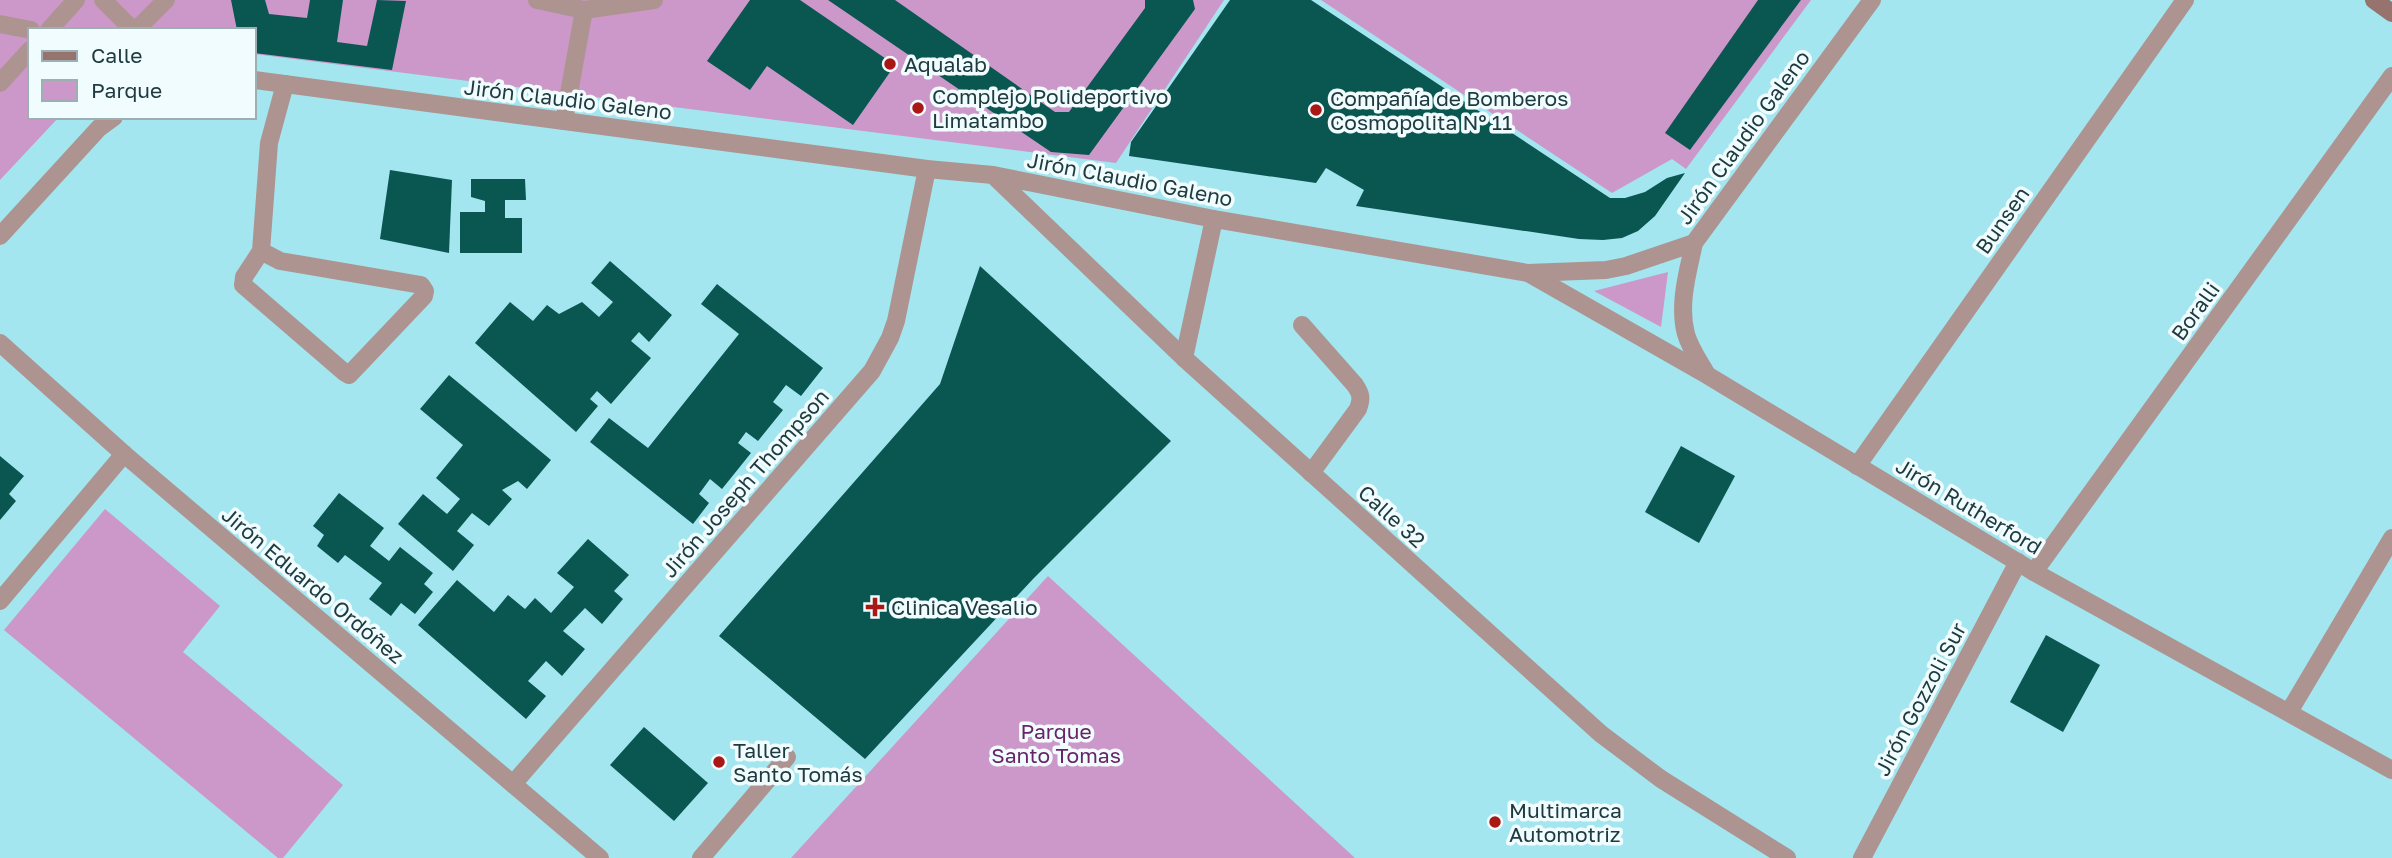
<svg xmlns="http://www.w3.org/2000/svg" width="2392" height="858" font-family="'Golos Text',sans-serif">
<rect width="100%" height="100%" fill="#a3e6f0"/>
<g fill="#cc98c9">
<path d="M0 0H1224L1116 163 254 54V30H30V117H59L0 180Z"/>
<path d="M1321 0H1811L1686 169 1672 159 1612 193Z"/>
<path d="M1668 272 1661 327 1594 291Z"/>
<path d="M105 509 220 606 183 652 343 785 283 858H278L4 630Z"/>
<path d="M1048 576 1355 858H791Z"/>
</g>
<g fill="#0a5651">
<path d="M231 0H265L269 14 307 18 310 0H343L337 42 367 46 377 0 406 1 392 70 254 53V30H237Z"/>
<path d="M750 0H800L895 65 853 125 767 66 750 90 707 61Z"/>
<path d="M828 0H895L1055 112H1069L1145 8V0H1193L1195 9 1089 155 1051 152Z"/>
<path d="M1230 0H1311L1610 198H1625L1645 192 1667 178 1685 173 1655 216 1638 231 1622 238 1603 240 1579 239 1356 206 1364 190 1326 168 1316 183 1129 156 1131 142Z"/>
<path d="M1758 0H1801L1690 150 1665 133Z"/>
<path d="M390 170 452 180 449 253 380 239Z"/>
<path d="M471 179H525L526 200H505V218H522V253H460V212H485V201L471 197Z"/>
<path d="M610 261 672 315 649 342 639 332 631 341 651 358 611 404 597 391 590 399 598 406 576 432 475 343 510 302 533 321 547 305 559 314 582 302 599 317 613 302 591 283Z"/>
<path d="M980 266 1171 441 1033 579 865 759 719 636 940 384Z"/>
<path d="M717 284 823 368 801 396 786 385 773 402 783 410 758 441 746 432 738 443 751 453 722 489 710 479 699 494 709 503 693 524 590 442 609 418 648 448 739 334 701 304Z"/>
<path d="M449 375 551 460 527 489 518 481 502 490 512 499 489 526 472 513 457 531 474 545 453 571 398 524 423 494 447 514 460 499 436 478 463 445 420 409Z"/>
<path d="M1681 446 1735 476 1699 543 1645 512Z"/>
<path d="M0 456 24 476 9 494 16 501 0 520Z"/>
<path d="M339 493 384 528 370 546 389 561 400 547 433 573 424 584 433 592 415 614 401 603 391 616 369 599 382 583 345 555 338 563 317 546 324 535 313 526Z"/>
<path d="M588 539 629 575 614 591 623 599 602 624 585 608 563 631 585 649 562 676 546 661 528 681 546 696 526 719 418 625 457 580 494 612 508 595 525 609 535 598 551 613 574 587 557 573Z"/>
<path d="M2046 635 2100 665 2063 732 2010 702Z"/>
<path d="M644 727 708 783 674 821 610 765Z"/>
</g>
<g fill="none" stroke-linecap="round" stroke-linejoin="round">
<g stroke="#ad9491" stroke-width="18">
<path d="M103 0 133 30"/>
<path d="M537 0 584 10"/>
<path d="M0 24 31 30"/>
<path d="M49 30 76 0"/>
<path d="M136 30 166 0"/>
<path d="M0 83 30 50"/>
<path d="M564 121 584 10 654 0"/>
<path d="M261 251 280 261 421 285 425 291 424 296 349 375 344 372 243 285 244 277 261 251 269 143 285 84"/>
<path d="M1302 325 1355 385C1361 394 1362 398 1358 409L1311 473"/>
<path d="M701 858 787 757"/>
</g>
<g stroke="#ad9491" stroke-width="18">
<path d="M1857 466 2185 0"/>
<path d="M2034 572 2392 76"/>
</g>
<g stroke="#ad9491" stroke-width="18">
<path d="M254 80 927 169 993 175 1214 219 1528 273 1606 270 1626 266 1694 243 1872 0"/>
<path d="M993 175 1184 358 1601 734 1661 779 1787 858"/>
<path d="M0 236 99 128 114 117"/>
<path d="M1694 243C1688 272 1678 304 1686 334 1690 348 1699 361 1706 373"/>
<path d="M1528 273 1707 375 2034 572 2392 770"/>
<path d="M0 343 124 454 600 858"/>
<path d="M1184 358 1214 219"/>
<path d="M0 601 124 454"/>
<path d="M2289 712 2392 538"/>
<path d="M513 784 872 371 890 338 896 321 927 169"/>
<path d="M1862 858 2018 562"/>
</g>
<path stroke="#97736e" stroke-width="18" d="M2374 0 2392 13"/>
</g>
<g fill="#aa1816" stroke="#f0fcfe" stroke-width="2.5">
<circle cx="890" cy="64" r="7"/>
<circle cx="918" cy="108" r="7"/>
<circle cx="1316" cy="110" r="7"/>
<path d="M871.5 596.5h7v7h7v7h-7v7h-7v-7h-7v-7h7z"/>
<circle cx="719" cy="762" r="7"/>
<circle cx="1495" cy="822" r="7"/>
</g>
<g text-anchor="middle" dominant-baseline="central" stroke-width="7" stroke-linejoin="round" paint-order="stroke">
<g font-size="21" fill="#203b3f" stroke="#f0fcfe" text-anchor="start">
<text x="904" y="64">Aqualab</text>
<text x="932" y="96">Complejo Polideportivo<tspan x="932" dy="24">Limatambo</tspan></text>
<text x="1330" y="98">Compañía de Bomberos<tspan x="1330" dy="24">Cosmopolita Nº 11</tspan></text>
<text x="891" y="607">Clinica Vesalio</text>
<text x="733" y="750">Taller<tspan x="733" dy="24">Santo Tomás</tspan></text>
<text x="1509" y="810">Multimarca<tspan x="1509" dy="24">Automotriz</tspan></text>
</g>
<g font-size="21" fill="#203b3f" stroke="#f0fcfe">
<text transform="translate(568 99) rotate(7)">Jirón Claudio Galeno</text>
<text transform="translate(1743 137) rotate(-54)">Jirón Claudio Galeno</text>
<text transform="translate(1130 179) rotate(11)">Jirón Claudio Galeno</text>
<text transform="translate(2002 220) rotate(-55)">Bunsen</text>
<text transform="translate(2195 311) rotate(-54)">Boralli</text>
<text transform="translate(745 483) rotate(-49)">Jirón Joseph Thompson</text>
<text transform="translate(1969 506) rotate(31)">Jirón Rutherford</text>
<text transform="translate(1392 516) rotate(42)">Calle 32</text>
<text transform="translate(313 585) rotate(40)">Jirón Eduardo Ordóñez</text>
<text transform="translate(1920 699) rotate(-62)">Jirón Gozzoli Sur</text>
</g>
<g font-size="21" fill="#692368" stroke="#f0fcfe">
<text x="1056" y="731">Parque<tspan x="1056" dy="24">Santo Tomas</tspan></text>
</g>
</g>
<rect x="28" y="28" width="228" height="91" fill="#f0fcfe" stroke="#9dafb2" stroke-width="2"/>
<rect x="42" y="51" width="35" height="10" fill="#97736e" stroke="#9dafb2" stroke-width="2"/>
<text x="91" y="63" font-size="21" fill="#203b3f">Calle</text>
<rect x="42" y="80" width="35" height="21" fill="#cc98c9" stroke="#9dafb2" stroke-width="2"/>
<text x="91" y="98" font-size="21" fill="#203b3f">Parque</text>
</svg>
